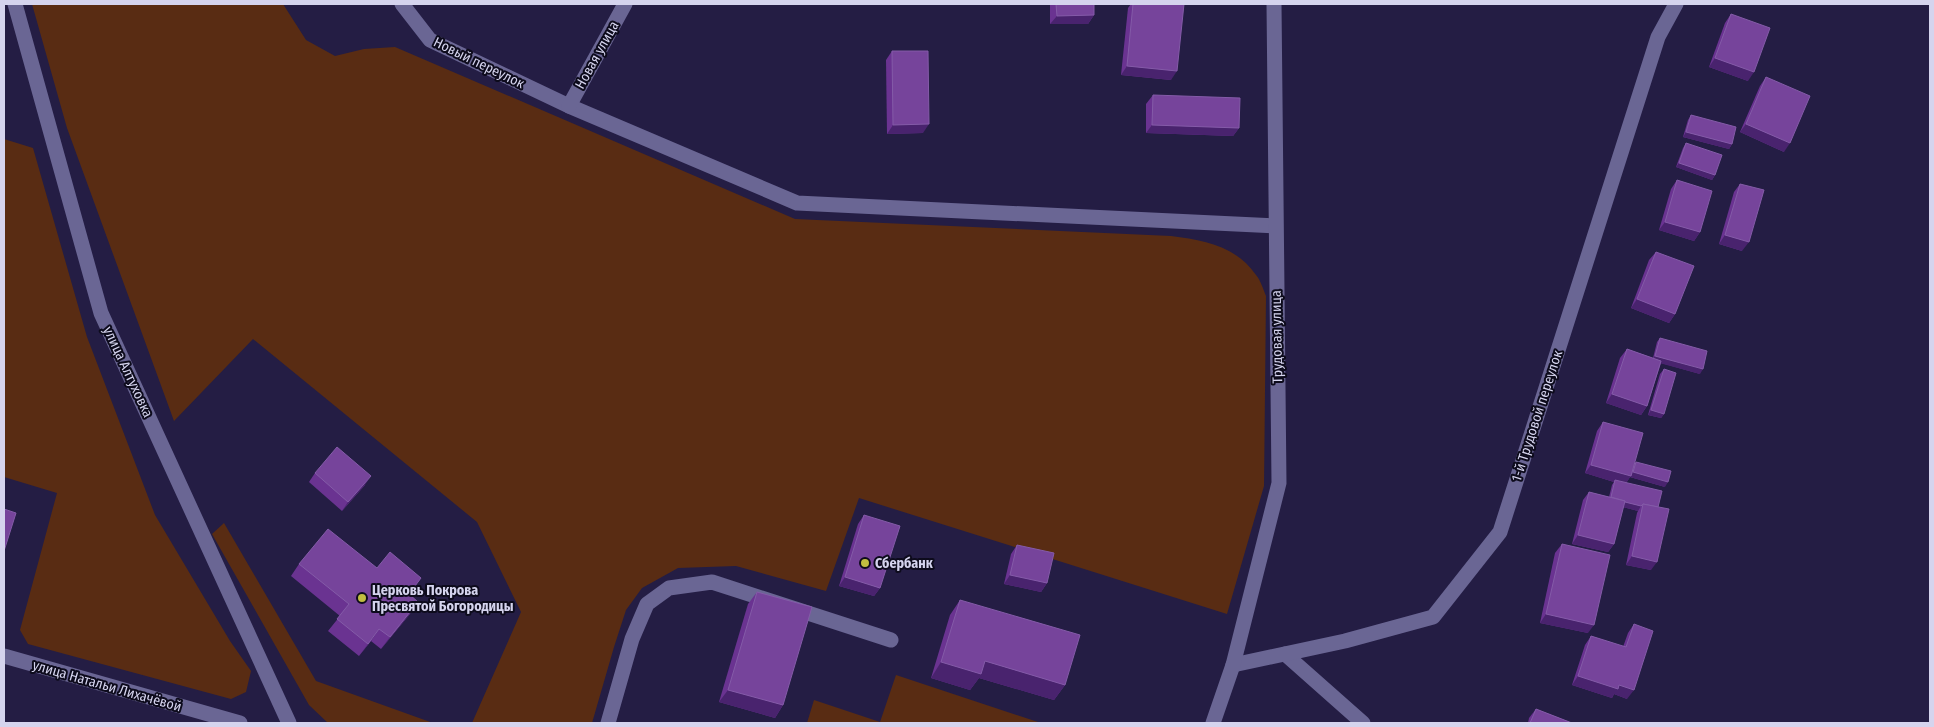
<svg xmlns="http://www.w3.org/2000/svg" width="1934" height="727" font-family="'Fira Sans Condensed',sans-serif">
<rect width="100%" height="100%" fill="#241d44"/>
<g fill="#592c13">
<path d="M32 4H283L306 40 335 56 364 49 395 47 795 219 1171 236C1204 240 1236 246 1256 275 1261 281 1263 289 1266 296L1264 486 1227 614 859 498 826 591 736 566 678 568 642 588 626 610 614 647 592 723H472L521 612 477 522 253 339 174 421 67 128Z"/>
<path d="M4 139 33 148 87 337 155 515 230 641 251 671 246 692 231 699 28 644 20 630 57 493 4 477Z"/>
<path d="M224 523 316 681 433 723H328L309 705 212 534Z"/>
<path d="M896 675 1041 723H807L814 700 880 722Z"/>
</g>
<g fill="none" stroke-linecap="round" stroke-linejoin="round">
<path stroke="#6a6694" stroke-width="15" d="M608 723 632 639 647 604 669 588 712 582 891 640"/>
<g stroke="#6a6694" stroke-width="15">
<path d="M15 4 101 313 289 723"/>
<path d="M402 4 430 40 569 106 797 203 1275 226"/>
<path d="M569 106 625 4"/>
<path d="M1285 654 1363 723"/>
<path d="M4 656 240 723"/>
<path d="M1233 665 1345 641 1433 617 1500 532 1658 37 1676 4"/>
<path d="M1213 723 1233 665 1279 483 1274 4"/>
</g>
</g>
<g fill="#6a3391">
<path d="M1050 4H1094V15L1088 24H1050Z"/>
<path d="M1131 4H1179L1171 80 1121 75 1128 8Z"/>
<path d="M1731 14 1748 81 1709 67 1725 23Z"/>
<path d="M892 51 923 133 887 134 886 60Z"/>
<path d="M1766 77 1784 152 1740 132 1760 86Z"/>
<path d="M1153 95 1239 128 1233 136 1146 133V104Z"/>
<path d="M1691 115 1732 144 1729 149 1683 137 1688 120Z"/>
<path d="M1686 143 1715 175 1712 180 1676 167 1683 148Z"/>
<path d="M1677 180 1700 232 1694 241 1659 230 1671 189Z"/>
<path d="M1740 184 1742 251 1719 244 1734 192Z"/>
<path d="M1656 252 1675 314 1669 323 1631 308 1649 260Z"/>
<path d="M1660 338 1700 374 1661 363 1647 406 1641 415 1606 403 1620 358 1627 349 1653 358 1657 342Z"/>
<path d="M1664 369V414L1661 418 1648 415 1660 374Z"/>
<path d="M1603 422 1634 464 1636 462 1665 487 1630 477 1626 483 1658 507 1651 570 1626 565 1637 513 1638 511 1623 507 1614 544 1608 552 1572 544 1583 500 1589 492 1609 497 1612 485 1614 482 1585 473 1597 431Z"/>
<path d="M315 473 365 485 342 511 309 482Z"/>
<path d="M864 515 880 588 874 596 839 586 858 524Z"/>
<path d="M1562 544 1588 633 1540 623 1555 553Z"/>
<path d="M1017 545 1047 583 1041 592 1004 584 1011 554Z"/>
<path d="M299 564 409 595 410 614 381 649 371 641 359 656 328 631 340 616 291 576Z"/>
<path d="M757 592 783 705 775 718 719 702 748 604Z"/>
<path d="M960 600 1065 685 1054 700 979 678 970 690 931 678 950 615Z"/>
<path d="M1634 624 1627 699 1614 694 1612 698 1572 685 1585 645 1591 636 1623 647 1628 633Z"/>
<path d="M1536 709 1572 723H1528L1529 718Z"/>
</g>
<g fill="#49236e">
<path d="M1094 15 1088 24H1050L1057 16Z"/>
<path d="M1715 58 1754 72 1748 81 1709 67Z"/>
<path d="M1127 66 1177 71 1171 80 1121 75Z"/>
<path d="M929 124 923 133 887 134 893 125Z"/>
<path d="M1746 124 1790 143 1784 152 1740 132Z"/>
<path d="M1152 125 1239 128 1233 136 1146 133Z"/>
<path d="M1686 132 1732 144 1729 149 1683 137Z"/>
<path d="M1679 163 1715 175 1712 180 1676 167Z"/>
<path d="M1665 222 1700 232 1694 241 1659 230Z"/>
<path d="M1725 235 1749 242 1742 251 1719 244Z"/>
<path d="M1637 299 1675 314 1669 323 1631 308Z"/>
<path d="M1655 356 1703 369 1700 374 1652 361Z"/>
<path d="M1612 394 1647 406 1641 415 1606 403Z"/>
<path d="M1651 410 1664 414 1661 418 1648 415Z"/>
<path d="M1591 465 1631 476 1633 472 1668 482 1665 487 1630 477 1625 485 1615 480 1614 482 1585 473Z"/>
<path d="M371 476 365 485 342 511 348 502Z"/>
<path d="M1611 499 1641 506 1638 511 1608 503Z"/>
<path d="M1578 535 1614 544 1608 552 1572 544Z"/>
<path d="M1632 556 1657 562 1651 570 1626 565Z"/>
<path d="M1010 575 1047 583 1041 592 1004 584Z"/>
<path d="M845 577 880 588 874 596 839 586Z"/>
<path d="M418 602 410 614 381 649 390 637Z"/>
<path d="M1546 614 1594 625 1588 633 1540 623Z"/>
<path d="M379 629 371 641 359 656 368 644Z"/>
<path d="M985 661 1065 685 1054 700 979 678 970 690 931 678 941 662Z"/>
<path d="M1578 676 1619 685 1634 690 1627 699 1614 694 1612 698 1572 685Z"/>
<path d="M728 690 783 705 775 718 719 702Z"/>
</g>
<g fill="#76449b" stroke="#845ba8">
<path d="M1056 4H1094V15L1057 16Z"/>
<path d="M1133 4H1184L1177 71 1127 66Z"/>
<path d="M1731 14 1770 28 1754 72 1715 58Z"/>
<path d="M892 51H928L929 124 893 125Z"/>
<path d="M1766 77 1810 96 1790 143 1746 124Z"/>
<path d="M1153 95 1240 98 1239 128 1152 125Z"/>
<path d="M1691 115 1736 127 1732 144 1686 132Z"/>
<path d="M1686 143 1722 155 1715 175 1679 163Z"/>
<path d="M1677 180 1712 191 1700 232 1665 222Z"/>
<path d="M1740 184 1764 190 1749 242 1725 235Z"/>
<path d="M1656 252 1694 266 1675 314 1637 299Z"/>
<path d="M1660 338 1707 351 1703 369 1655 356Z"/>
<path d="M1627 349 1661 361 1647 406 1612 394Z"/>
<path d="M1664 369 1676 373 1664 414 1651 410Z"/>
<path d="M1603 422 1643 433 1631 476 1591 465Z"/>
<path d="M337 447 371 476 348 502 315 473Z"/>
<path d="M1636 462 1671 471 1668 482 1633 472Z"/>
<path d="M1615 480 1662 491 1658 507 1643 504 1641 506 1625 502V501L1611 497Z"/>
<path d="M1589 492 1625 501 1614 544 1578 535Z"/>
<path d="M1643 504 1669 509 1657 562 1632 556Z"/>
<path d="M4 509 16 513 4 551Z"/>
<path d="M864 515 900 526 880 588 845 577Z"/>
<path d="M328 529 377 568 390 552 421 578 409 594 418 602 390 637 379 629 368 644 337 619 349 604 299 564Z"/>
<path d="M1562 544 1610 555 1594 625 1546 614Z"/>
<path d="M1017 545 1054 553 1047 583 1010 575Z"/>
<path d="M757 592 812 607 783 705 728 690Z"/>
<path d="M960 600 1080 635 1065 685 985 661 981 674 941 662Z"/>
<path d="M1634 624 1653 631 1634 690 1619 685 1618 689 1578 676 1591 636 1626 647Z"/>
<path d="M1536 709 1572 723H1530Z"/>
</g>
<g fill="#c1be40" stroke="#0d0b1c" stroke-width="2">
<circle cx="865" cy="563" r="5"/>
<circle cx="362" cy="598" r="5"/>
</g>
<g text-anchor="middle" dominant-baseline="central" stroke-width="4" stroke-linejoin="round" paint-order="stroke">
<g font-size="14" fill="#d5d4ee" stroke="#0d0b1c">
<text transform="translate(597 55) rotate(-61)">Новая улица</text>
<text transform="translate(479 63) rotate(26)">Новый переулок</text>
<text transform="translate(1277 337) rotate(-91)">Трудовая улица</text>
<text transform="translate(128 372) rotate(65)">улица Алтуховка</text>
<text transform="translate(1537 416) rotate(-72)">1-й Трудовой переулок</text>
<text transform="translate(107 686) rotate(16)">улица Натальи Лихачёвой</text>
</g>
<g font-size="14" font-weight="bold" fill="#d5d4ee" stroke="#0d0b1c" text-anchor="start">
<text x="875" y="563">Сбербанк</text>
<text x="372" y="590">Церковь Покрова<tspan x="372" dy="16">Пресвятой Богородицы</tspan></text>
</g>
</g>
<rect width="1934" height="727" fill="none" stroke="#d5d4ee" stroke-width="10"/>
</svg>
